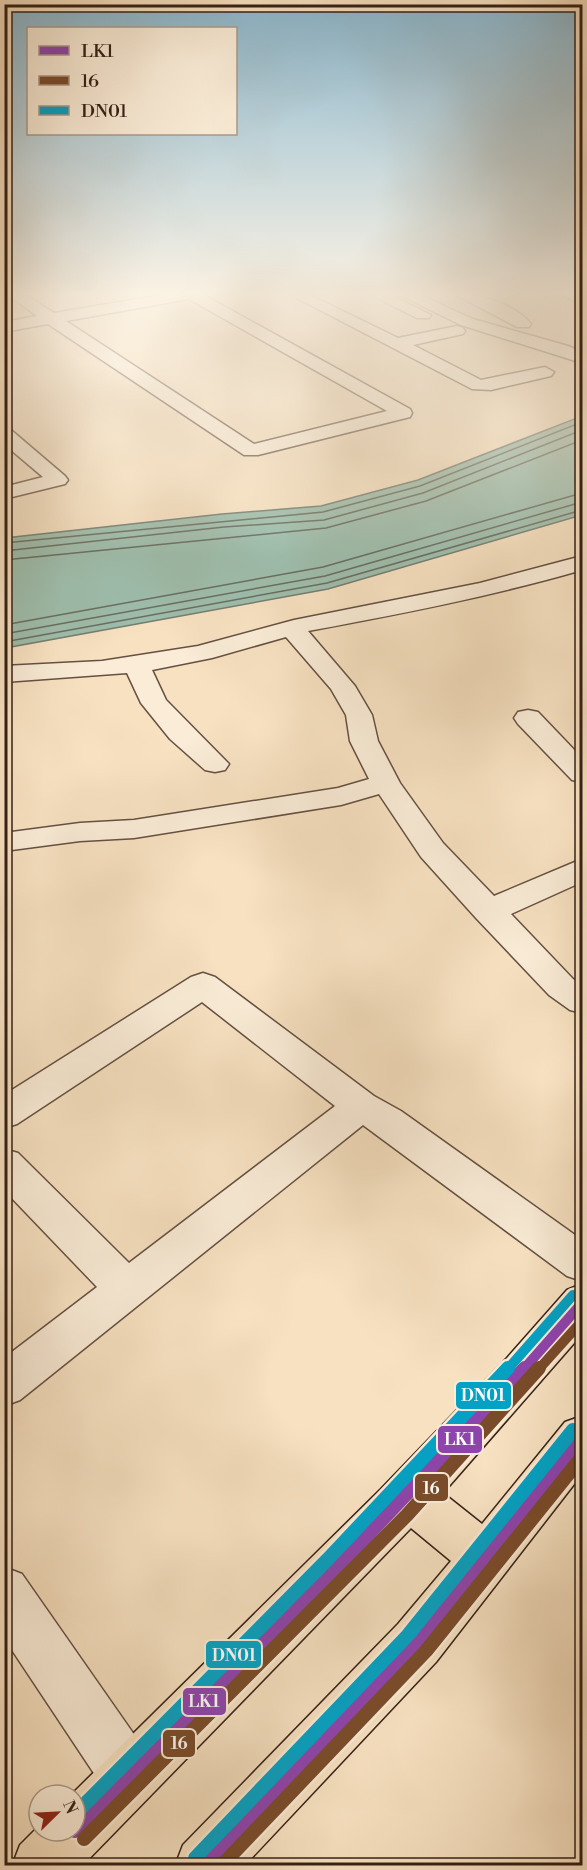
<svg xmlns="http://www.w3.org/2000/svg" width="587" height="1870" font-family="'Libre Bodoni',serif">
<rect width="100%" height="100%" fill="#f7e1c1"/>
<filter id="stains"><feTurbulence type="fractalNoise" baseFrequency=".00333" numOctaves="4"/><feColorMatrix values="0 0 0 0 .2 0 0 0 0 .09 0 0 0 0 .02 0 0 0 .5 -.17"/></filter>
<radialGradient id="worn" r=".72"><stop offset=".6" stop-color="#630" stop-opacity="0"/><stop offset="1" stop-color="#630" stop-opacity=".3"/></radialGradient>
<path fill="#9ebead" stroke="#747f71" stroke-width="1.5" d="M582 416V515L328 589 5 648V538L222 514 321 506 418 480Z"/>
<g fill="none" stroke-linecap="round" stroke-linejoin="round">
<g stroke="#696f62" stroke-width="1.5">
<path d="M4 543 323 512 420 486 582 422"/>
<path d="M4 551 224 527 324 520 423 493 582 430"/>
<path d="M4 560 326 528 426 501 582 440"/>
<path d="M4 625 323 567 582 493"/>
<path d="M4 634 325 576 582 502"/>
<path d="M4 642 327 583 582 510"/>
</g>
<defs>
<g id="minor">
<path d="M7 294H24L54 313 167 294H202L410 409 412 413 410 417 258 455H244L48 324 4 332V322L37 316ZM189 299 387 411 254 444 66 321Z"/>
<path d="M289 294H308L398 338 457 326 463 328 465 331 463 334 413 345 481 380 545 367 554 372 551 376 491 390 472 389Z"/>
<path d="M369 294H389L431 315 429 318H417Z"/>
<path d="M398 294H418L473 319 568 346 582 352V363L461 325Z"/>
<path d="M454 294C478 292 516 305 531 324L529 327H517Z"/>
<path d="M559 294 582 295V305Z"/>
<path d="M4 428 11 430 65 476 68 480 65 484 4 499V487L43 477 4 444Z"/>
<path d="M582 556V570C492 596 400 614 308 631L355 686 372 715 378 741 400 783 443 843 494 896 582 859V882L511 914 573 979 582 985V1013L570 1010 549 995 476 918 421 857 379 794 341 805 134 838 80 841 4 851V833L80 823 134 820 338 788 369 779 350 741 346 715 331 689 286 637 212 658 152 670 166 700 229 764 225 770 215 772 205 770 170 739 141 703 127 673 4 682V666L102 661 198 646 294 620 480 583Z"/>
<path d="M528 710 538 712 582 758V782L572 780 518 724 514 718 518 712Z"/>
<path d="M203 973 215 977 374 1096 401 1111 582 1240V1281L567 1276 363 1125 20 1400 4 1406V1358L97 1287 4 1190V1149L18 1153 129 1263 335 1106 202 1002 17 1124 4 1128V1095L191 977Z"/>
<path d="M4 1567 22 1574 149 1756 157 1776 149 1796 129 1804 109 1796 4 1638Z"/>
</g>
<path id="highway" d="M582 1284V1334L443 1493 482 1524 565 1422 582 1416V1474L436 1662 244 1866H175L183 1845 398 1624 451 1561 411 1528 82 1866H12L20 1845 39 1826V1831H75V1795H71L381 1489 507 1358 567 1290Z"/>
</defs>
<use href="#minor" stroke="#655042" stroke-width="3"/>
<use href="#highway" stroke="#342017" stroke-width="3"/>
<use href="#minor" fill="#faecd7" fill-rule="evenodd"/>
<use href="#highway" fill="#f7e1c1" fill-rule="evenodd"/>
<defs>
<path id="bus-1-far1" d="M523 1370 582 1303"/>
<g id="bus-1">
<path d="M75 1831 333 1572 525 1368"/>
<path d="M204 1866 417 1643 582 1438"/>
</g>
<path id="bus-2-far1" d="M538 1370 582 1321"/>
<g id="bus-2">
<path d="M84 1839 407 1515 539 1368"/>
<path d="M221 1866 426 1651 582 1457"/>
</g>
<path id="bus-3-far1" d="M507 1370 573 1295"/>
<g id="bus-3">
<path d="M75 1814 328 1559 508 1368"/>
<path d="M195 1858 408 1635 573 1430"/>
</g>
</defs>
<use href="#bus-1-far1" stroke="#faecd7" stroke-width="15"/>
<use href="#bus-1" stroke="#faecd7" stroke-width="19"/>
<use href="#bus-2-far1" stroke="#faecd7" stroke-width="15"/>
<use href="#bus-2" stroke="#faecd7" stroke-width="19"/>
<use href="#bus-3-far1" stroke="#faecd7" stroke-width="15"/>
<use href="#bus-3" stroke="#faecd7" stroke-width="19"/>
<use href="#bus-1-far1" stroke="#8e44ad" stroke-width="10"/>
<use href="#bus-1" stroke="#8e44ad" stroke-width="14"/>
<use href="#bus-2-far1" stroke="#7a4b2a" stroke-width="10"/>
<use href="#bus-2" stroke="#7a4b2a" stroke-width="14"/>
<use href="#bus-3-far1" stroke="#03a2c5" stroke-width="10"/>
<use href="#bus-3" stroke="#03a2c5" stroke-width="14"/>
</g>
<linearGradient id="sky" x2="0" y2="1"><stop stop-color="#8ab8d0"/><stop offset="0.53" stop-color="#fbf2e3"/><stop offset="1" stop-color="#fbf2e3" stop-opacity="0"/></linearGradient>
<rect width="587" height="555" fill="url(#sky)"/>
<g stroke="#faecd7" stroke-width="2">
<rect x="455" y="1381" width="57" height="29" rx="6" fill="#03a2c5"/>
<rect x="437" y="1425" width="46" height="29" rx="6" fill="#8e44ad"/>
<rect x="414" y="1473" width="35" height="29" rx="6" fill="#7a4b2a"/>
<rect x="205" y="1640" width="57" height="29" rx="6" fill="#03a2c5"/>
<rect x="182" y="1687" width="45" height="29" rx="6" fill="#8e44ad"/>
<rect x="162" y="1729" width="34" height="29" rx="6" fill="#7a4b2a"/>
</g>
<g font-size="16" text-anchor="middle" font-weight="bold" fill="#fff">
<text x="483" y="1401">DN01</text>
<text x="460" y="1445">LK1</text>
<text x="431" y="1494">16</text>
<text x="234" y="1661">DN01</text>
<text x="204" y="1707">LK1</text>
<text x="179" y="1749">16</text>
</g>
<rect width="587" height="1870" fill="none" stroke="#f7e1c1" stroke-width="24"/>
<rect x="6" y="6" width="575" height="1858" fill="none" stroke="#342017" stroke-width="3"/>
<rect x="12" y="12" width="563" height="1846" fill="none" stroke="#342017" stroke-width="1.5"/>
<rect x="27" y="27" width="210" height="108" fill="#faecd7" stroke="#ab9a8a" stroke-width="1.5"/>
<rect x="39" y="46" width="30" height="9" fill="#8e44ad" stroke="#ab9a8a" stroke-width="1.5"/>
<text x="81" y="57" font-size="18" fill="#342017">LK1</text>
<rect x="39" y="76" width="30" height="9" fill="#7a4b2a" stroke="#ab9a8a" stroke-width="1.5"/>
<text x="81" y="87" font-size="18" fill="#342017">16</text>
<rect x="39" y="106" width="30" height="9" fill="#03a2c5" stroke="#ab9a8a" stroke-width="1.5"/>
<text x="81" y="117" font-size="18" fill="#342017">DN01</text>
<g transform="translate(57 1813) rotate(66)"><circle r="28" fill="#faecd7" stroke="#ab9a8a" stroke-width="1.5"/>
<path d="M0-4.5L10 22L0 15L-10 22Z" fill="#8f2418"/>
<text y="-9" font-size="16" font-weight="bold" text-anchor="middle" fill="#342017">N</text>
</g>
<rect width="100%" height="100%" filter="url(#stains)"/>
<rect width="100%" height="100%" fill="url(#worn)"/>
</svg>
